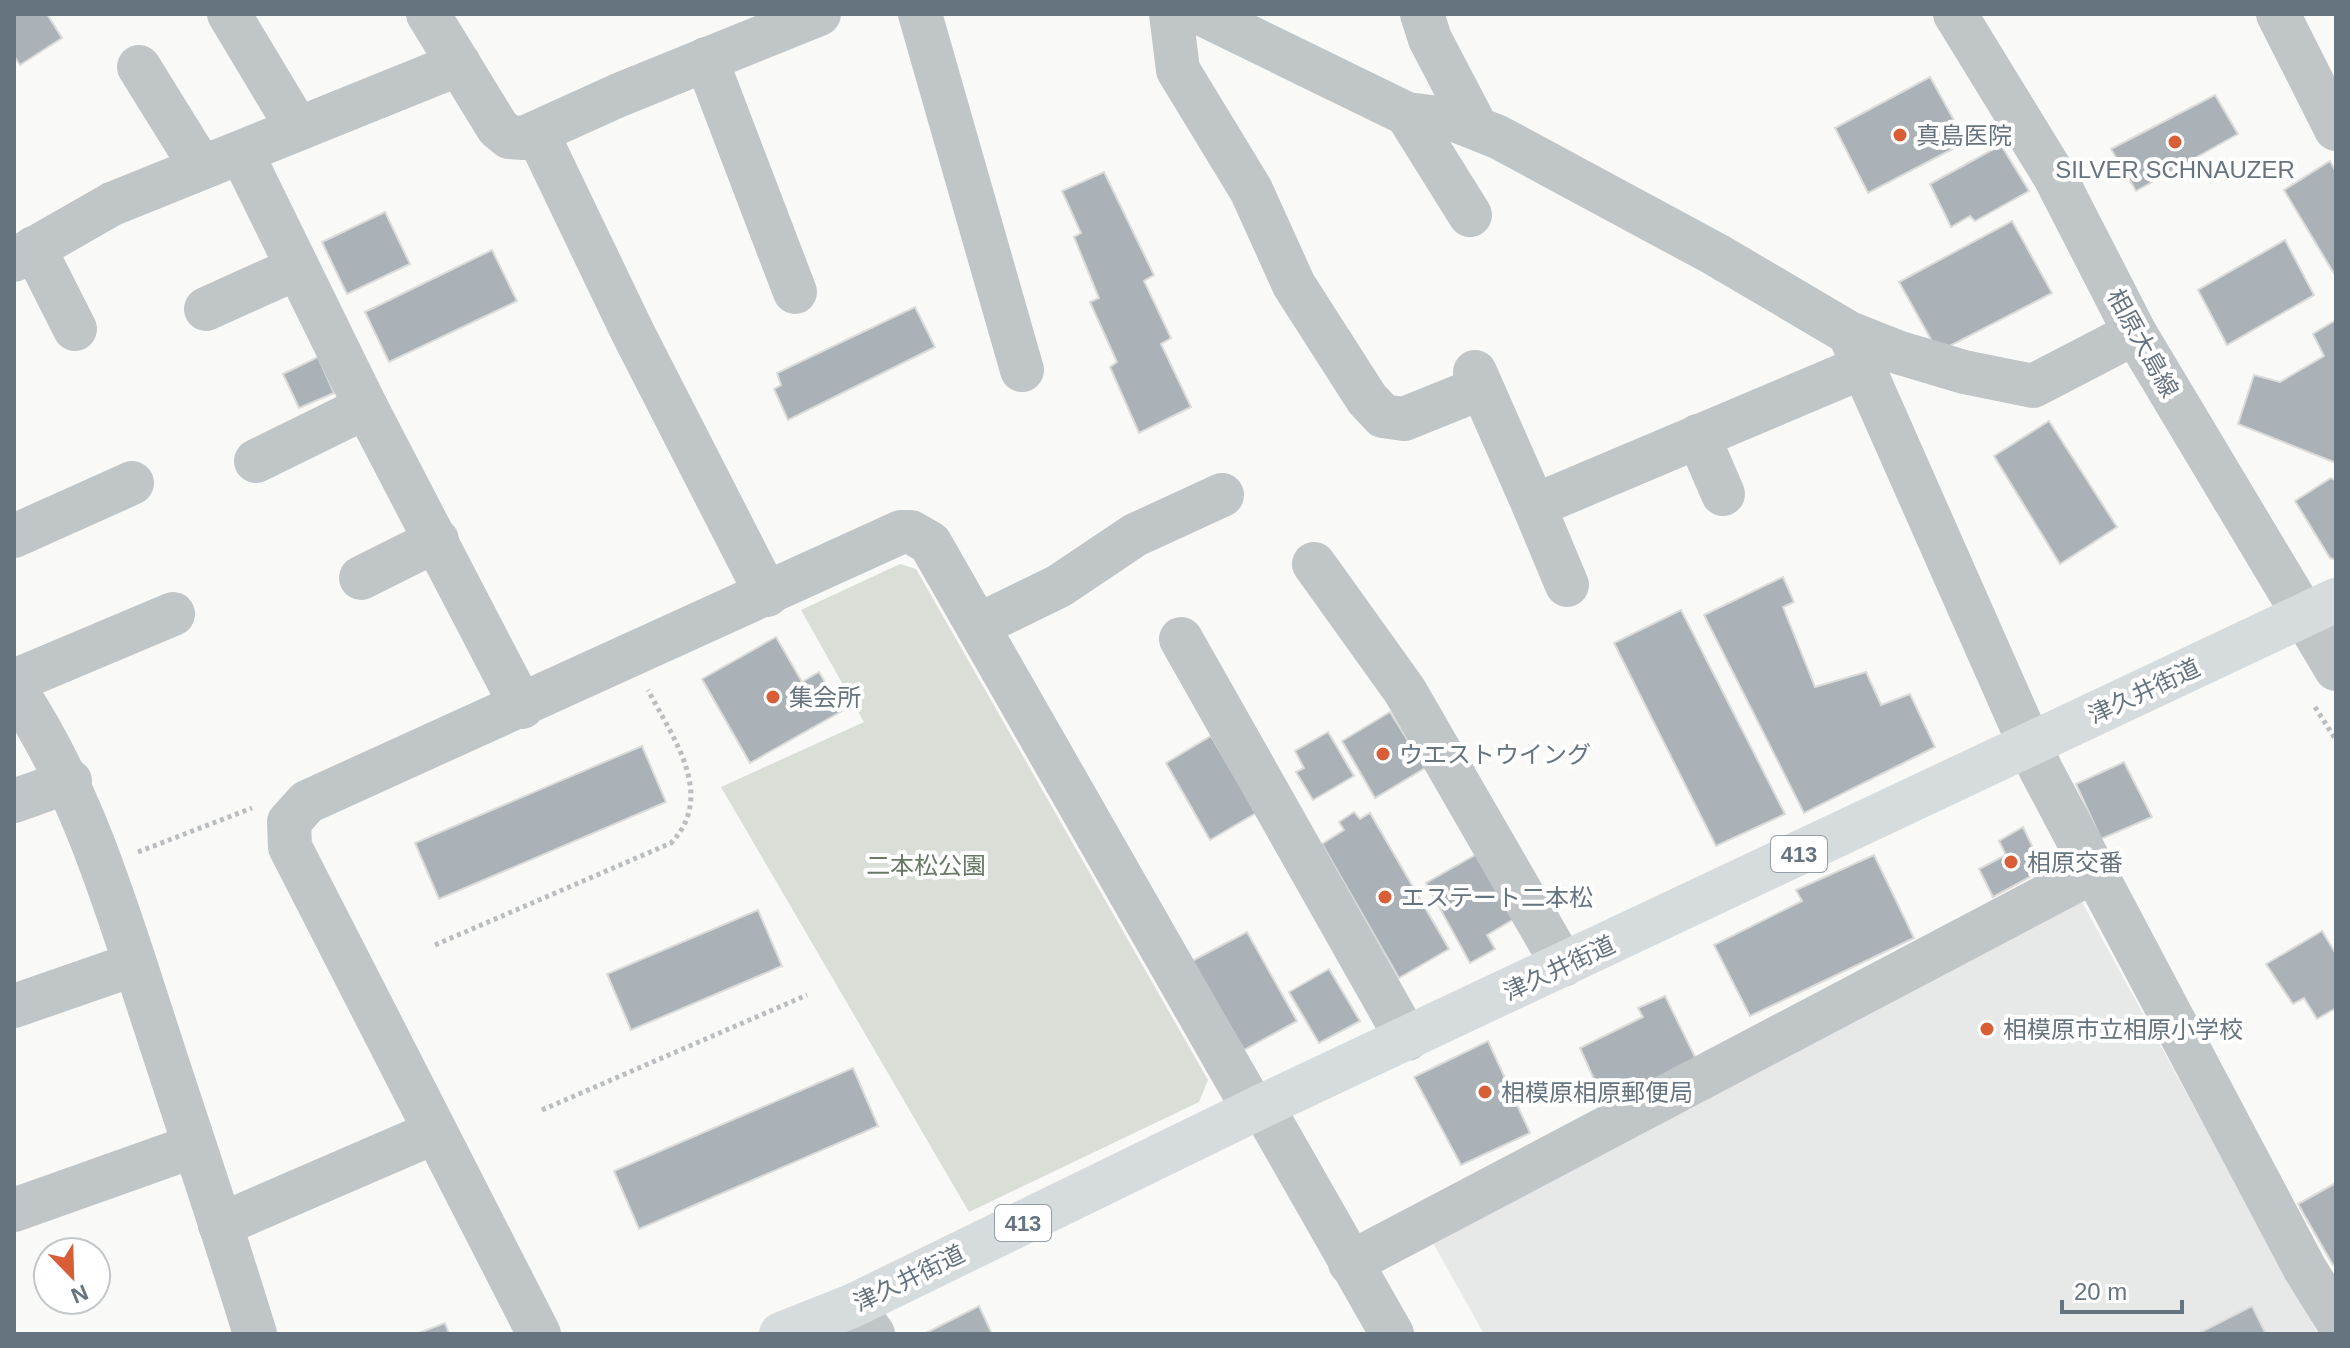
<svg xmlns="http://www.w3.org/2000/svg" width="2350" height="1348" font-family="Arial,'Noto Sans JP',sans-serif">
<rect width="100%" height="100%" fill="#f9f9f7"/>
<path fill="#e7e8e8" d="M2082 902 2318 1334H1484L1429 1236Z"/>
<path fill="#d9ded6" d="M900 564 916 569 1208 1080 1199 1102 969 1212 721 787 864 722 801 610Z"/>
<g fill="#aab2b7" stroke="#dbdbd9" stroke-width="2">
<path d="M14 14H47L62 38 20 65 14 56Z"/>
<path d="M1930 77 1966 142 1868 193 1835 128Z"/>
<path d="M2215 95 2238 134 2136 191 2111 149Z"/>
<path d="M2001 145 2029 191 1975 221 1970 216 1951 227 1930 184Z"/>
<path d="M2330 161 2336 172V277L2284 190Z"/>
<path d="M1104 172 1154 275 1144 281 1171 338 1161 344 1191 407 1139 433 1110 367 1117 362 1090 302 1099 298 1074 237 1081 233 1062 191Z"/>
<path d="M385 212 410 264 347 294 322 242Z"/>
<path d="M2012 221 2052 293 1938 352 1899 282Z"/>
<path d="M2285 240 2314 295 2227 345 2198 290Z"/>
<path d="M492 250 517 301 389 362 365 312Z"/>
<path d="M915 307 935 347 788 420 774 389 781 385 777 373Z"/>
<path d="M2336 320V463L2238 424 2254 375 2280 382 2324 356 2313 334Z"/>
<path d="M318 357 334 393 299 408 283 374Z"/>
<path d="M2049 421 2117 527 2060 564 1994 456Z"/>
<path d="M2331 478 2336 481V560L2330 558 2295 501Z"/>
<path d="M1783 577 1794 602 1783 607 1815 687 1866 672 1881 705 1910 694 1935 747 1804 813 1704 615Z"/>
<path d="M1681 610 1785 814 1716 846 1614 643Z"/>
<path d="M776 637 802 682 819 672 842 711 750 763 702 679Z"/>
<path d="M1390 712 1425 768 1375 798 1342 741Z"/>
<path d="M1328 732 1354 776 1313 800 1296 772 1304 768 1295 751Z"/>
<path d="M1211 736 1256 813 1210 840 1166 763Z"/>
<path d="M642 746 666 802 439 899 415 843Z"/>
<path d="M2124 762 2152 817 2101 839 2076 784Z"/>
<path d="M1354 812 1360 819 1370 813 1449 949 1399 978 1322 844 1344 830 1339 822Z"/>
<path d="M2023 827 2034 850 2025 855 2035 874 1993 897 1979 869 2006 855 1999 841Z"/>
<path d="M1477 854 1514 919 1487 935 1495 949 1470 963 1426 883Z"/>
<path d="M1874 855 1914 938 1750 1016 1714 945 1802 901 1796 890Z"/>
<path d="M758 910 782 966 631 1030 607 974Z"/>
<path d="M2322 931 2336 954V1008L2317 1019 2304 998 2293 1004 2266 964Z"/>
<path d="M1247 932 1297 1021 1244 1050 1192 961Z"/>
<path d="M1329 969 1360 1021 1319 1043 1289 992Z"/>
<path d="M1665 996 1697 1061 1606 1106 1580 1048 1643 1017 1638 1008Z"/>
<path d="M1488 1041 1530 1133 1461 1165 1414 1077Z"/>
<path d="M853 1068 878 1126 639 1229 614 1171Z"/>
<path d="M2336 1183V1264L2333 1265 2298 1204Z"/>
<path d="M979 1306 992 1334H924Z"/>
<path d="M2252 1306 2266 1334H2199V1333Z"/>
<path d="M445 1323 449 1334H416Z"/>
</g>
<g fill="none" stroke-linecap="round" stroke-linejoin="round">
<g stroke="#bbbec0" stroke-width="5" stroke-dasharray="4 4" stroke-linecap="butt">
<path d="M2315 707 2336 740"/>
<path d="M138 852 252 808"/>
<path d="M435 945 671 843C717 795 672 737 648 690"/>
<path d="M542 1110 807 995"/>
</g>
<g stroke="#c0c5c8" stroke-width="44">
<path d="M229 14 298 129"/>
<path d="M428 14 498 128 509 137 524 138 619 95 819 14"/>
<path d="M920 14 1022 370"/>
<path d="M1171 14 1178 70 1251 190 1294 285 1367 399 1383 416 1404 419 1481 388"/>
<path d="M1202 14 1407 114 1455 120 1498 137 1715 254 1849 333 1897 352 1964 372 2033 386 2135 333"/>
<path d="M1422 14 1430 39 1476 127"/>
<path d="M1955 14 2055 177 2135 333 2336 669"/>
<path d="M2278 14 2336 129"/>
<path d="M706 59 795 292"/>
<path d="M139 67 201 167"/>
<path d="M1407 114 1470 215"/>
<path d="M537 133 633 333 767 595"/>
<path d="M242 154 366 407 522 707"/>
<path d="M34 248 75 329"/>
<path d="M14 260 112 204 459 64"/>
<path d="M206 309 297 268"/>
<path d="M1863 367 2041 770 2305 1269 2336 1319"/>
<path d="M1475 372 1534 506"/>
<path d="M1698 436 1723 494"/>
<path d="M256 461 366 407"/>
<path d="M14 536 132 483"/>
<path d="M1314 564 1405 691 1563 965"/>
<path d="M361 578 437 540"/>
<path d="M1567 585 1534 506 1863 367 1852 339"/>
<path d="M979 625 1059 586 1135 535 1222 495"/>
<path d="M1181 639 1407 1039"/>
<path d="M14 681 173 614"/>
<path d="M14 688C83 790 118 912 156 1028 189 1130 224 1232 255 1334"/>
<path d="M14 801 70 781"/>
<path d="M14 1006 135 964"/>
<path d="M1262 1106 1392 1334"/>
<path d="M14 1210 194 1146"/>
<path d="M220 1225 435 1132"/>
<path d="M1350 1263 2094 871"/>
<path d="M852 1306 873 1334"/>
<path d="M539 1334 290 847 289 822 307 802 901 532H911L930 543 1254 1110"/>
</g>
<path stroke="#d6dbde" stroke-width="44" d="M781 1334 852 1306 1262 1106 2336 600"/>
</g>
<g fill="#d85e38" stroke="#fff" stroke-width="3">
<circle cx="1900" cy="135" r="8"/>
<circle cx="2175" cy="142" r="8"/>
<circle cx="773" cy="697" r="8"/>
<circle cx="1383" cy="754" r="8"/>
<circle cx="2011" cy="862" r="8"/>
<circle cx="1385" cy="897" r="8"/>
<circle cx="1987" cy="1029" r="8"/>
<circle cx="1485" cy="1092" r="8"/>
</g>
<g text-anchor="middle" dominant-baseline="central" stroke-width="8" stroke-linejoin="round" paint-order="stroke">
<g fill="#fff" stroke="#949ea6" stroke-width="2">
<rect x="1771" y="836" width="56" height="36" rx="6"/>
<rect x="995" y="1205" width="56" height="36" rx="6"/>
</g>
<g font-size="22" font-weight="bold" fill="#667480">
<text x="1799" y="854">413</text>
<text x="1023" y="1223">413</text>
</g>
<g font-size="24" fill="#667480" stroke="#fff" text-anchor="start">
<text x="1916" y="135">真島医院</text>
<text x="2175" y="169" text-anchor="middle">SILVER SCHNAUZER</text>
<text x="789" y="697">集会所</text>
<text x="1399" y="754">ウエストウイング</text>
<text x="2027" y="862">相原交番</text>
<text x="1401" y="897">エステート二本松</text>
<text x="2003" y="1029">相模原市立相原小学校</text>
<text x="1501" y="1092">相模原相原郵便局</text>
</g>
<g font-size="24" fill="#667480" stroke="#fff">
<text transform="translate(2143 343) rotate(61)">相原大島線</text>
<text transform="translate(2144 691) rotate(-25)">津久井街道</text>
<text transform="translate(1559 968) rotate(-25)">津久井街道</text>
<text transform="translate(909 1278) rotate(-26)">津久井街道</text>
</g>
<g font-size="24" fill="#687865" stroke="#fff">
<text x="926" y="865">二本松公園</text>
</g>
</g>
<rect width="2350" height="1348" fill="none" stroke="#667480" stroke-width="32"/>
<g transform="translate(72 1276) rotate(157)"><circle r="38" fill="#ffffff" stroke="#c2c7cc" stroke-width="2"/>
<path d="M0-6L14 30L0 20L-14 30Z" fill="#d85e38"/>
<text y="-12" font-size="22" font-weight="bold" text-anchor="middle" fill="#667480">N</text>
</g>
<path d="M2062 1300v12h120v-12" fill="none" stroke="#667480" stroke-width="4"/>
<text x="2074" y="1300" font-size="24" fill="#667480" stroke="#ffffff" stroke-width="6" paint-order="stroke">20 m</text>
</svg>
